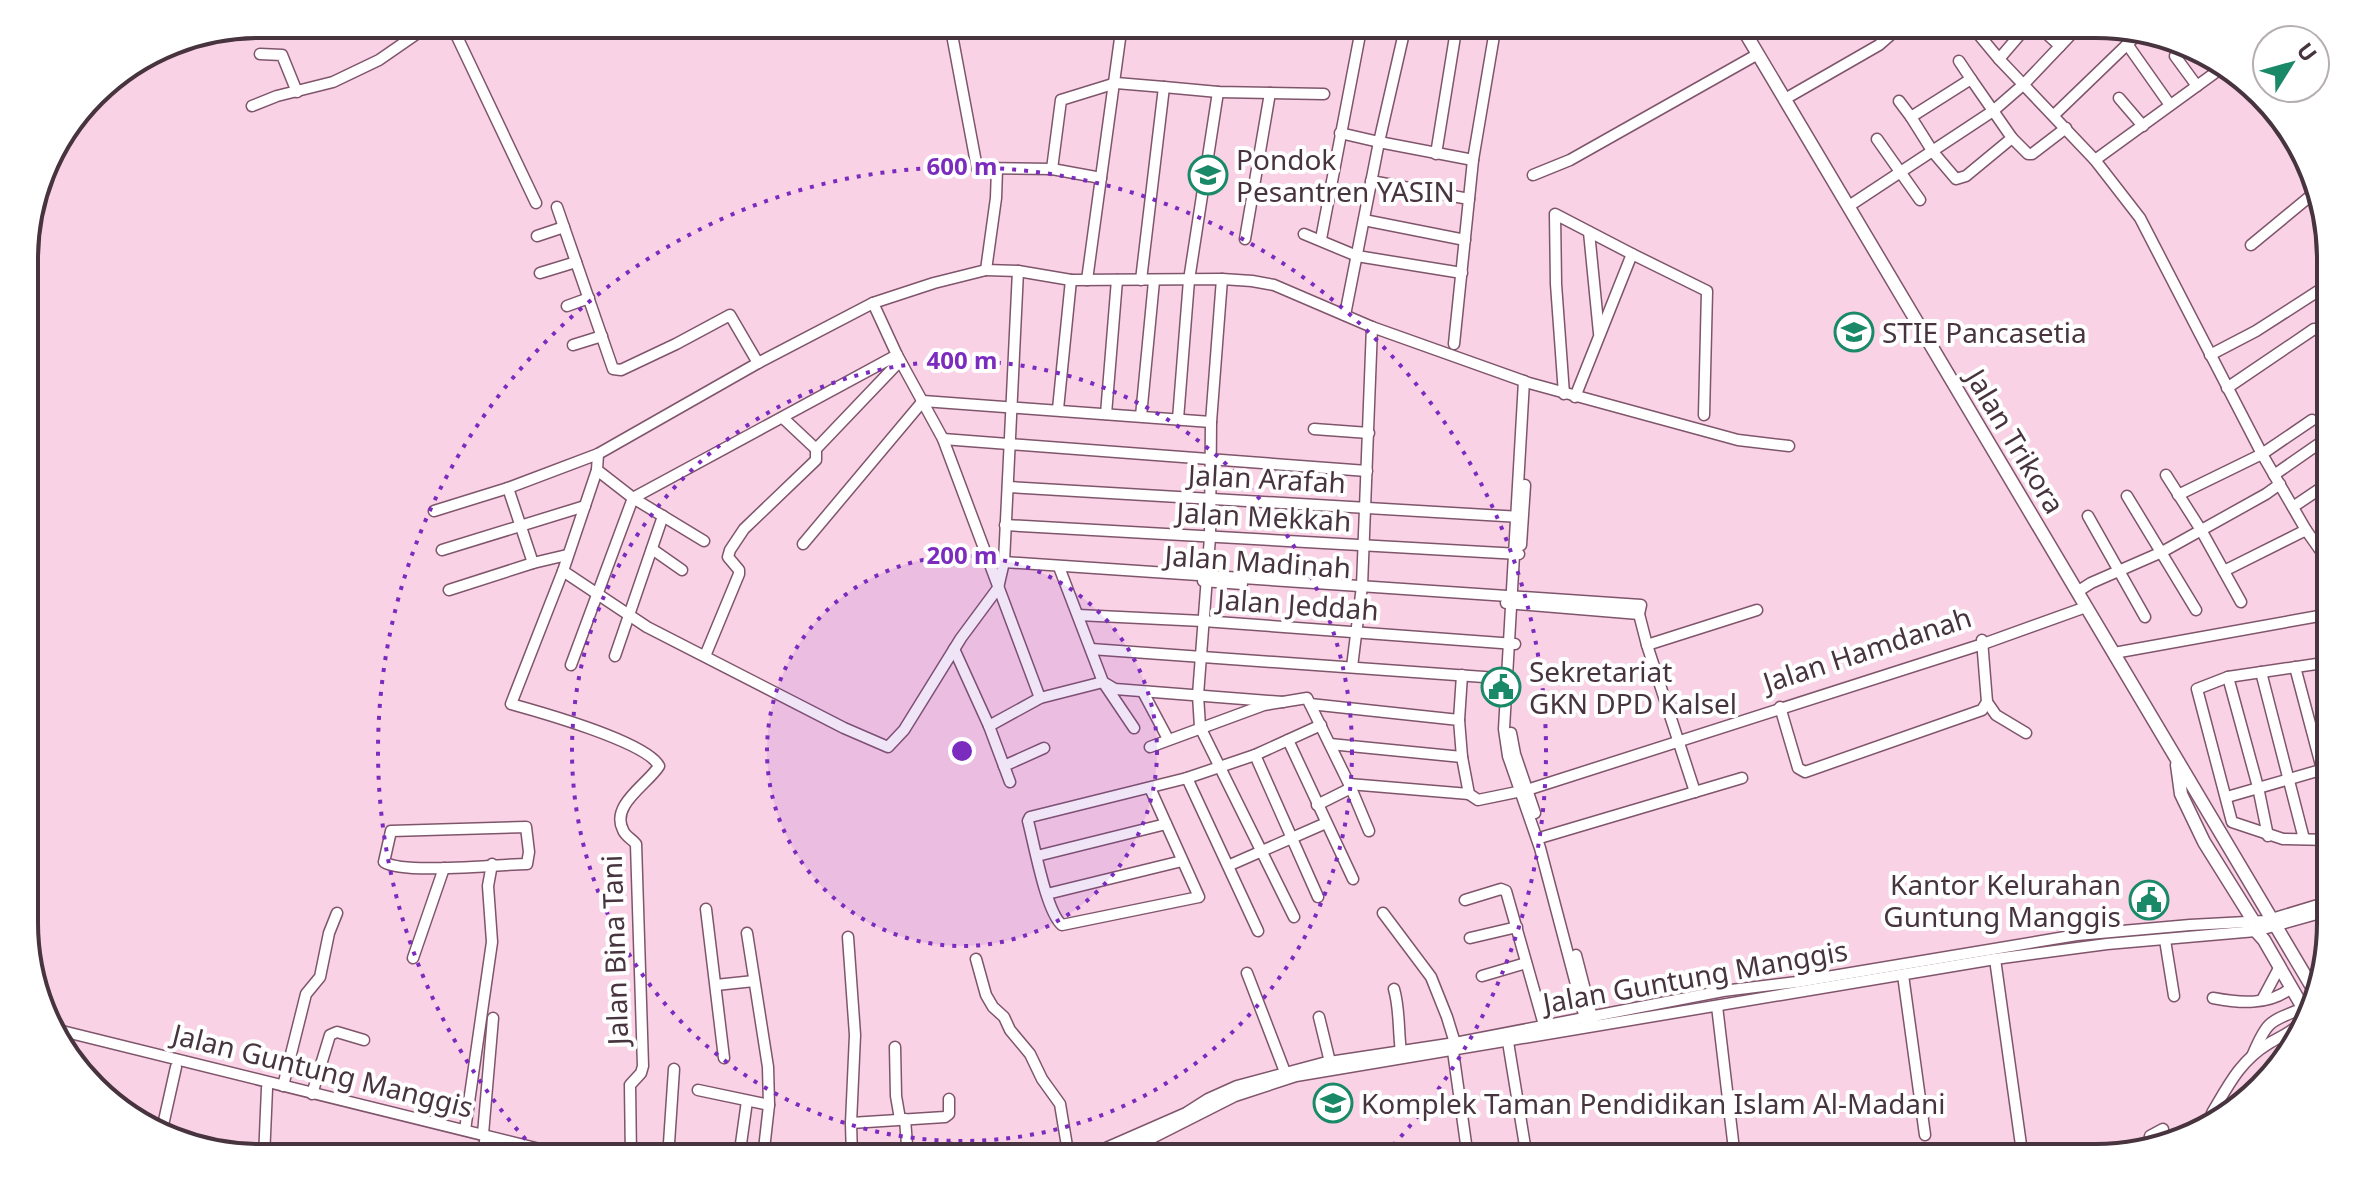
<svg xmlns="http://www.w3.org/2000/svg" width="2355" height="1182" font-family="'Noto Sans',sans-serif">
<rect width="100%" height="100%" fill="#fad2e6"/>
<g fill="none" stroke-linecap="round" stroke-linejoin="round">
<defs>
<g id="minor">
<path d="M451 24 536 203"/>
<path d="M950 24 977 168 1052 169 1101 178"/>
<path d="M1970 24 1999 59 2095 160 2140 218 2262 454 2306 530 2330 564"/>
<path d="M2036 24 2060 46"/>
<path d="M2127 44 2170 105"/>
<path d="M260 54 282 55 297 92"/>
<path d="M2175 56 2197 86"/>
<path d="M1999 59 2029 24"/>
<path d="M1959 61 1971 79"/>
<path d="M1971 79 2012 138 1966 176 1956 179 1933 152 1911 117Z"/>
<path d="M2119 98 2143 126"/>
<path d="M1785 99 1879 45 1903 24"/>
<path d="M1899 101 1911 117"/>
<path d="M252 106 277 96 333 82 379 60 431 24"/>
<path d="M2054 115 2138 34"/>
<path d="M1340 133 1379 142 1406 24"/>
<path d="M2012 138 2028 154H2032L2066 128"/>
<path d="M1877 139 1920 200"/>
<path d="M1436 154 1457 24"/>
<path d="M2095 160 2223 67"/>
<path d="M997 169 996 198 986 270 1018 271 1071 280 1222 279 1252 281 1274 285 1372 327 1529 383 1738 440 1789 446"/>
<path d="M1052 169 1061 100 1116 83 1164 87"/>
<path d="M1533 175 1570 160 1758 54"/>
<path d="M1371 181 1469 199"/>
<path d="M1849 206 1993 111 2024 84 2081 24"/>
<path d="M557 207 613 369 621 370 676 344 730 315 758 363"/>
<path d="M1364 220 1465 240"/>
<path d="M1589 232 1599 333"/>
<path d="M1304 234 1357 256 1462 273"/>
<path d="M537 236 564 227"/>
<path d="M1245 239 1270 93"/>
<path d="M1321 239 1362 24"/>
<path d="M2251 245 2314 193"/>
<path d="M1632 254 1707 291 1704 415"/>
<path d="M986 270 934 283 873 303 897 355 943 439 1040 698"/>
<path d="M540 273 576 262"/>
<path d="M1222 279 1211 422 1210 537 1198 695 1200 727 1294 917"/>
<path d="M1087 280 1122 24"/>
<path d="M1141 280 1164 87 1218 92 1324 94"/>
<path d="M567 306 589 298"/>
<path d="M1345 315 1379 142 1473 160"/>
<path d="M1454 344 1473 160 1496 24"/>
<path d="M573 345 602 336"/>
<path d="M2210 355 2256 331 2329 284"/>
<path d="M1524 381 1504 729 1508 756 1540 848 1587 1026"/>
<path d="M2227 388 2314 329"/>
<path d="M1564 394 1556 284 1555 214 1632 254 1575 397"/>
<path d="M1058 409 1071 280"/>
<path d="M1106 414 1117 280"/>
<path d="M1141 416 1154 281"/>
<path d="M783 418 816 449"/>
<path d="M1178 419 1189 280 1218 92"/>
<path d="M1314 429 1369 433"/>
<path d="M943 439 1367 471"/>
<path d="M598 454 597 470 633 498 897 355"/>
<path d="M597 470 563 571 647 627 844 728 888 747 904 730 961 638 998 588 1004 562 1018 271"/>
<path d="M2166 475 2201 530 2241 602"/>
<path d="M2274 475 2330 436"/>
<path d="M1008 487 1521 517"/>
<path d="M508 488 533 563 567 555"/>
<path d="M2178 495 2262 454 2312 420"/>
<path d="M2127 496 2196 610"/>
<path d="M2293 507 2330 482"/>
<path d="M434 511 508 488 598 454 758 363 873 303"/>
<path d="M2088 516 2145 617"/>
<path d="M1005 525 1519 554"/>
<path d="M2317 542 2330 533"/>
<path d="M803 544 923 401 1211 422"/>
<path d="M1521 545 1525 485"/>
<path d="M652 549 682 570"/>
<path d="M442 550 585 506"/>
<path d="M1004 562 1641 605 1639 614 1647 645 1695 792"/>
<path d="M1059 567 1103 682 1115 689 1283 702"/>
<path d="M563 571 511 704C540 712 647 742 659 766 648 784 610 805 623 830 625 836 632 839 636 844L643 1066 641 1073 630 1085 631 1158"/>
<path d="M2224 571 2306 530"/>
<path d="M1203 581 1242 584"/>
<path d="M449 590 533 563"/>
<path d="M2077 592 2091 583 2162 552 2266 494 2280 484"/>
<path d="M1506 603 1639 614"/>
<path d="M1078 615 1203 621 1515 644"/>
<path d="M1982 640 1987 702 1996 715 2026 733"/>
<path d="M1647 645 1757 610"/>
<path d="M954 649 989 726"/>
<path d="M1091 649 1512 679"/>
<path d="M2114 653 2330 614"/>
<path d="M615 656 663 516"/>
<path d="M705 656 739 574V570L728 557 730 550 744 529 816 460V449L900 361"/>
<path d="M2330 662 2228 677 2197 689 2232 822 2283 839 2331 840"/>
<path d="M571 665 633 498 704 541"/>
<path d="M1352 667 1362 586 1372 327"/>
<path d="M2295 667 2331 803"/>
<path d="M2261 672 2304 839"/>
<path d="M2228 677 2258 787 2268 836"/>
<path d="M1143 692 1168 739"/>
<path d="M1310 704 1459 720 1462 757 1469 794 1478 800 1527 790 1983 644 2086 607"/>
<path d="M1780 707 1798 768 1805 772 1982 710 1987 702"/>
<path d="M1459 720 1462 675"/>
<path d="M1511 733 1515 754 1535 813"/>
<path d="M1288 740 1353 879"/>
<path d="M1330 744 1462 757"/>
<path d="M1150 747 1264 705 1307 698 1351 788 1317 805"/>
<path d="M1255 755 1318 897"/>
<path d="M1004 766 1044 748"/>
<path d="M1187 778 1258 931"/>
<path d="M1010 782 989 726 1040 698 1103 682 1134 728"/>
<path d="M1349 784 1469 794"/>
<path d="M1150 788 1199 897 1062 925C1046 912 1034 843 1028 821L1030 817 1187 778 1255 755 1321 725"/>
<path d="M1351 788 1369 831"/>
<path d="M2227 797 2331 767"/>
<path d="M526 827 529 852 527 864C498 864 404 875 384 862L391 831Z"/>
<path d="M1543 837 1742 778"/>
<path d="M1037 856 1166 824"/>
<path d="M1230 865 1326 823"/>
<path d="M1047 894 1182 861"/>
<path d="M1465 900 1501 889 1506 891 1544 1025"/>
<path d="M706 909 724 1058"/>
<path d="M1383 913 1431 977 1447 1017 1455 1043"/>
<path d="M747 933 768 1067 769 1105 763 1158"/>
<path d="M848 937 855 1035 851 1123 852 1158"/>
<path d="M1470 938 1517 927"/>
<path d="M2165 940 2174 996"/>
<path d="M1576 955 1593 1021"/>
<path d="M413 958 444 868"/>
<path d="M976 959 986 995 993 1007 1004 1017 1010 1030 1030 1054 1042 1079 1060 1104 1069 1158"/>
<path d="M1995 959 2021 1145 2019 1153 1996 1158"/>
<path d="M1247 973 1285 1072"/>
<path d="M1903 975 1925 1135"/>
<path d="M1482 976 1526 963"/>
<path d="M716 985 754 981"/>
<path d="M1394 989C1400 1010 1398 1030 1401 1052"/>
<path d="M2213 998C2239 1003 2269 1006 2291 988"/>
<path d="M2262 1000 2279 968"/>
<path d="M1717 1006 1735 1158"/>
<path d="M1319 1017 1330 1062"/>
<path d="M58 1030 576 1158"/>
<path d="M1508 1042 1527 1158"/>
<path d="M895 1047 896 1096 900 1119"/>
<path d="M1453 1051 1468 1158"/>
<path d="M2253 1054C2268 1019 2270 1022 2303 1008"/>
<path d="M283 1086 306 994 320 977 329 933 337 913"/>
<path d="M698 1090 769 1105"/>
<path d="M312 1094 330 1035 337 1032 364 1040"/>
<path d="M2212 1113C2228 1086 2240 1061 2268 1044 2282 1035 2300 1030 2305 1013"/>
<path d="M905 1119 908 1158"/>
<path d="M851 1123 945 1117 949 1114V1099"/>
<path d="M465 1130 492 942 488 886 492 864"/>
<path d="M161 1134 176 1067"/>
<path d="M483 1134 493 1018"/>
<path d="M1150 1139 1153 1158"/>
<path d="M496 1144 549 1158"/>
<path d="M2149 1145 2150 1136 2163 1129"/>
<path d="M950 1148 951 1158"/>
<path d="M264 1158 267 1088"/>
<path d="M483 1158 485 1141"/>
<path d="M668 1158 674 1069"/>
<path d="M739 1158 747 1101"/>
<path d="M1083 1158 1186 1113 1208 1099 1237 1086 1323 1063 1455 1043 1723 991 1797 982 2077 935 2190 925 2265 921 2331 901"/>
<path d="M1104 1158 1150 1139 1235 1096 1296 1076 1995 959 2107 944 2256 931 2331 910"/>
<path d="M1895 1158H1908"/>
</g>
<g id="major">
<path d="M1740 24 2315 992"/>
<path d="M2177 765 2181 794 2204 842 2254 922 2256 931 2264 940 2309 1018"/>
</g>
</defs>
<use href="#minor" stroke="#7f556b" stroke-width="13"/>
<use href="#major" stroke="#7f556b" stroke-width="15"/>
<use href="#minor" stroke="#fff" stroke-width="10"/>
<use href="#major" stroke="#fff" stroke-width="12"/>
</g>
<circle cx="962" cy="751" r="195" fill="#7b2cbf" fill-opacity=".12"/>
<g fill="none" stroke="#7b2cbf" stroke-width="4" stroke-dasharray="4 8">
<circle cx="962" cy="751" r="195"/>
<circle cx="962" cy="751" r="390"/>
<path d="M542 1157A584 584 0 1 1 1382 1157"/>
</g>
<defs>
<symbol id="school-ring" viewBox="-11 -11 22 22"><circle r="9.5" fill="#fff" stroke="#1a8967" stroke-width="1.5"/><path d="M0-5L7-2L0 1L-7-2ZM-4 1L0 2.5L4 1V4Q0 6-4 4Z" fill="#1a8967"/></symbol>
<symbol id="university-ring" viewBox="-11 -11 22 22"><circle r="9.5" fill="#fff" stroke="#1a8967" stroke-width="1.5"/><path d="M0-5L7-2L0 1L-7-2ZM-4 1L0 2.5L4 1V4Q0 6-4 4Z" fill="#1a8967"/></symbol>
<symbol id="civic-ring" viewBox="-11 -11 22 22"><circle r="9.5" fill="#fff" stroke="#1a8967" stroke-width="1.5"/><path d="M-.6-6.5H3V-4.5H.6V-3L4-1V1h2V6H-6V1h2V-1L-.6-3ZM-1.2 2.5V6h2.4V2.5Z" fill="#1a8967"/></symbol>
</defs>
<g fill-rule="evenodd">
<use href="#school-ring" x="1186" y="153" width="44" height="44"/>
<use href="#university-ring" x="1832" y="310" width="44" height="44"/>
<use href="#civic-ring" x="1479" y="665" width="44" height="44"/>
<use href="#civic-ring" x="2127" y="878" width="44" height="44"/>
<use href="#school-ring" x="1311" y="1081" width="44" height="44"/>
</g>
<g text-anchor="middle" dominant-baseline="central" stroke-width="8" stroke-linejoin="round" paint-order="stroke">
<g font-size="28" fill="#47343e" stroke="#fff" text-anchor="start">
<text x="1236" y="159">Pondok<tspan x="1236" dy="32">Pesantren YASIN</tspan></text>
<text x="1882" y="332">STIE Pancasetia</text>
<text x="1529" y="671">Sekretariat<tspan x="1529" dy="32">GKN DPD Kalsel</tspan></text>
<text x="2121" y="884" text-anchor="end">Kantor Kelurahan<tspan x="2121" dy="32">Guntung Manggis</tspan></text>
<text x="1361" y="1103">Komplek Taman Pendidikan Islam Al-Madani</text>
</g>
<g font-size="28" fill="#47343e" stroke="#fff">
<text transform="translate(2016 441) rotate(59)">Jalan Trikora</text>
<text transform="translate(1267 478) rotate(3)">Jalan Arafah</text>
<text transform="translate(1264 516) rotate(3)">Jalan Mekkah</text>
<text transform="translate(1258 561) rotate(4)">Jalan Madinah</text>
<text transform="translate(1298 604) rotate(4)">Jalan Jeddah</text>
<text transform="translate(1867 649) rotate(-18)">Jalan Hamdanah</text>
<text transform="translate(614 950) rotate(-92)">Jalan Bina Tani</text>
<text transform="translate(1695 976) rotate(-10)">Jalan Guntung Manggis</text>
<text transform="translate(323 1070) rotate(14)">Jalan Guntung Manggis</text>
</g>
</g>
<path d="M0 0H2355V1182H0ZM259 38H2096A221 221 0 0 1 2317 259V923A221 221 0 0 1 2096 1144H259A221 221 0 0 1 38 923V259A221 221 0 0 1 259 38Z" fill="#fff" fill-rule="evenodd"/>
<path fill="none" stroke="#47343e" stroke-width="4" d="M259 38H2096A221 221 0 0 1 2317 259V923A221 221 0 0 1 2096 1144H259A221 221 0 0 1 38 923V259A221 221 0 0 1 259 38Z"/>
<circle cx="962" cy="751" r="12" fill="#7b2cbf" stroke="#fff" stroke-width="4"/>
<g font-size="24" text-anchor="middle" font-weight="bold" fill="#7b2cbf" stroke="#fff" stroke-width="8" stroke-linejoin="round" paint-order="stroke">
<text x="962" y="175">600 m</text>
<text x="962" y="369">400 m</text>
<text x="962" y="564">200 m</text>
</g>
<g transform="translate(2291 64) rotate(53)"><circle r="38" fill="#ffffff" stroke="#b5aeb2" stroke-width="2"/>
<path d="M0-6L14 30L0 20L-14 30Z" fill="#1a8967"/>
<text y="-12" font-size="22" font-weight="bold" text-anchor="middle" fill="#47343e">U</text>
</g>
</svg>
